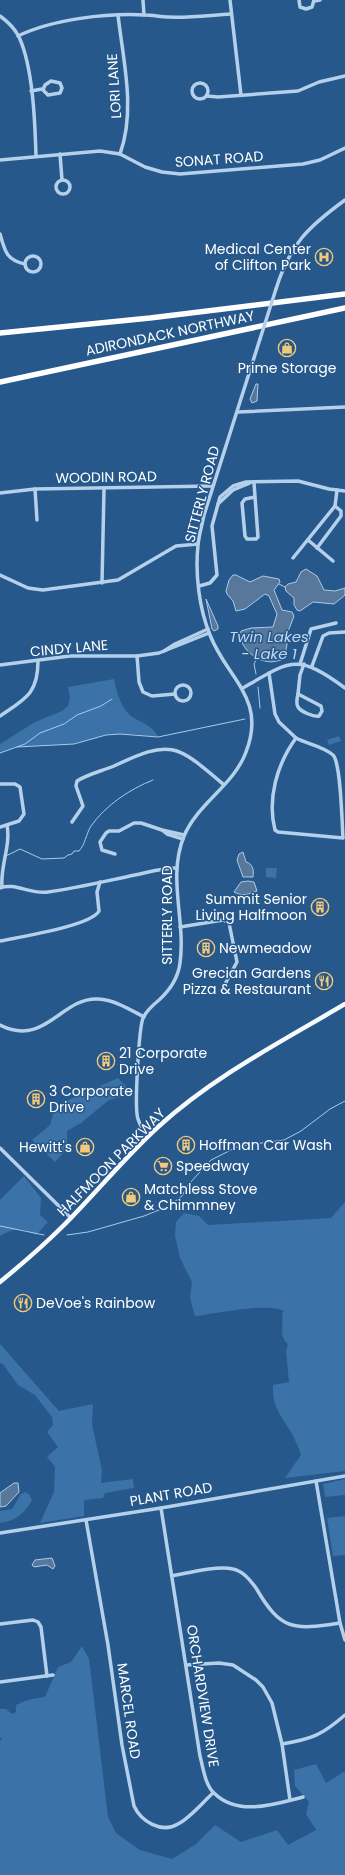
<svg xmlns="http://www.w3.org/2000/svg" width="345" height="1875" font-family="Poppins,sans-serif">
<rect width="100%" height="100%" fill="#26588b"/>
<g fill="#3b72a7">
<path d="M114 679C117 692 120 707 131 716 141 723 153 725 158 737L131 734 106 735 74 744 17 747 0 753V744L35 722 62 711 68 706 70 698 68 687Z"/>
<path d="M339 736 341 741 329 745 327 740Z"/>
<path d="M266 868H277L276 878 266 877Z"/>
<path d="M118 1078 133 1094 109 1100 81 1123 67 1131V1149L55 1162 32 1140 50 1125 55 1106Z"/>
<path d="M24 1176 41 1198 40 1215 48 1222 36 1235C23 1227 12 1228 0 1236V1200Z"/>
<path d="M345 1202V1471L285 1478 301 1455C298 1447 294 1436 289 1429 279 1413 272 1405 273 1385L289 1382 286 1351 288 1344C278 1336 284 1325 282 1314L284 1311C268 1302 214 1314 195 1316L190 1298 192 1282 180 1258 175 1236 176 1222 184 1213 199 1216 208 1225 331 1218Z"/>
<path d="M0 1344 59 1411 93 1404 92 1425 102 1470 101 1483 133 1479 134 1488 105 1493 103 1498 84 1500V1516L40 1523 54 1492 55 1467 47 1457 58 1447 47 1432 53 1425 52 1417 35 1395 18 1385 3 1364 0 1363Z"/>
<path d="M345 1479V1495L325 1497 323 1484Z"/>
<path d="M25 1492 29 1494 32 1500C25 1513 16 1521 0 1523V1511L12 1509 21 1494Z"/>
<path d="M345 1516V1555L333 1556 327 1518Z"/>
<path d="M82 1646 89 1659 92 1683 108 1817 116 1833 140 1850 172 1859 196 1844 215 1825 241 1842 277 1830 288 1845 316 1830 306 1814 309 1802 295 1786 294 1770 316 1764 326 1783 345 1771V1875H0V1741L2 1738H0V1709H6L12 1714 16 1712V1705C26 1700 34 1698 45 1697L58 1667 71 1662Z"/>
</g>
<g fill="#57789b" stroke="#a9cbea">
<path d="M256 384H258L257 401 252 403 250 399Z"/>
<path d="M306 569 317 576 324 590 335 591 345 588V595L334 604 313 602 300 611 297 610 294 605V598L286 591 285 587 288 584 296 582 301 572Z"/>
<path d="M233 575H236L250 582 263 576 279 579 280 582 274 590 282 610 292 612 294 616 286 637 287 645 284 659C278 661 271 663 265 661 253 659 237 644 241 631L251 628 273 627 277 614 269 596 265 594 245 609 236 611 233 601 227 594 226 591 229 580Z"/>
<path d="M206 599 218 626V629L214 631 212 629Z"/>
<path d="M243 852 246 862C253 864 254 870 253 877H243L237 860 239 854Z"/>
<path d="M248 881 254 882 257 891C248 894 243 897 234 892L241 882Z"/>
<path d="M14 1483H18L19 1492 6 1506 0 1507V1493Z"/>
<path d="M52 1558 55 1566 53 1569 47 1565 34 1567 32 1565 35 1560Z"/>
</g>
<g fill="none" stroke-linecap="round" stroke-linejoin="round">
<g stroke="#a9cbea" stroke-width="1">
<path d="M279 584 285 587"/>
<path d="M256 674 254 664 257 658"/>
<path d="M258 687 260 708"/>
<path d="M17 747 74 744 106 735 120 734 158 737 245 719"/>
<path d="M0 753 25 744 40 733 64 724 77 715 101 706 112 699"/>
<path d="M6 856 20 849 42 859 64 858 68 855 72 854 74 851H79C85 845 86 834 91 826 106 805 130 789 153 780"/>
<path d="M0 1226 44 1235"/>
<path d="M67 1235 88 1232 144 1216 169 1206 182 1196 188 1185 211 1160 239 1146 284 1140 301 1131 330 1109 345 1101"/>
</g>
<g stroke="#b4d0ea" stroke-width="3.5">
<path d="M143 0 144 15"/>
<path d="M230 0 241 95"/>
<path d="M299 0 300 7 306 9 312 7 314 0"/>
<path d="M314 1 320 0"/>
<path d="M118 15C123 60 136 110 120 154"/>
<path d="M0 16C7 21 15 29 19 37 33 67 35 122 36 156"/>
<path d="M18 36C53 19 107 13 145 15 153 15 161 17 169 17 190 18 211 15 231 14"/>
<path d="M51 81 60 83 62 88 60 93 48 95 43 90 45 85Z"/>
<circle cx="200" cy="91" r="8"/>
<path d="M31 91 42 89"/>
<path d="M207 96 218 97 298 91 319 82 345 76"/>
<path d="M60 154 62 180"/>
<path d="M0 160 100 151 120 154 145 167 162 172 180 174 303 164 320 160 345 148"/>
<circle cx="63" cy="187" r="7"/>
<path d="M0 234C5 251 6 260 25 264"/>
<circle cx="33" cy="264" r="8"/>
<path d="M276 289C290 244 308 227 345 200"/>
<path d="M238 412 345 407"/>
<path d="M254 483 258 537 256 539H247L245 536 242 503 245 499 255 497"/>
<path d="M35 489 37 520"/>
<path d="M0 493 35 489 213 486"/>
<path d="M218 504 233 490 250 483"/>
<path d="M308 540 333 561"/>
<path d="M317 548 341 516V511L335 506"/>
<path d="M293 558 335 506 337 490"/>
<path d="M0 575 28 588 35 589 43 590 118 580 176 546 198 544"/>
<path d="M102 583 104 489"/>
<path d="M199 586 210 583 217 575 212 526 220 497 233 486 246 482 298 481 329 489 345 491"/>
<path d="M164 651 175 644 208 629"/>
<path d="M137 656 139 682 143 692 152 696 175 694"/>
<path d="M300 664 311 629 336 623"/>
<path d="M0 665 70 656H137L159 653 209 633"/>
<path d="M312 666 323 636 329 633 345 632"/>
<path d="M269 673 275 714 279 722 296 738"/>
<circle cx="183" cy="693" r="8"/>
<path d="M243 688C291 660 297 653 345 688"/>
<path d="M298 694 321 706 322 711 319 716C314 717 301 712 298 707 296 704 297 698 298 694Z"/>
<path d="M298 694 300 675 304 664"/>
<path d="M0 716C25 699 38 694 38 661"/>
<path d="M296 738C307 744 323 746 333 755 341 763 342 824 343 838L278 832 275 830C267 799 277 764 296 738Z"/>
<path d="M0 784H15L20 787 24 814 19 821 0 827"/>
<path d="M72 822 83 806 76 786 77 781C88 774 102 771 114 766 171 739 176 744 223 784"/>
<path d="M162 830 167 834 183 839"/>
<path d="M115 854 102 850 100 842 106 833 109 831H119L134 823H141L162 830 184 835"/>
<path d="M2 887C0 866 11 846 7 825"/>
<path d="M0 888C14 882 32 895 48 892 77 888 106 881 135 875 149 872 162 868 177 868"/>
<path d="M180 927 223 920 229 923 237 962 224 986"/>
<path d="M0 941C19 937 91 926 99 911L97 892 100 882"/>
<path d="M0 1025C45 1048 61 997 98 999 115 1000 129 1009 144 1017"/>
<path d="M149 1136C144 1131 140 1126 138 1119 134 1108 139 1029 143 1018 146 1011 153 1005 159 1000 170 990 178 979 180 963 186 920 167 878 184 836 198 803 234 785 246 752 267 698 227 679 210 635 199 608 195 574 198 545 199 535 202 525 204 515L260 339"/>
<path d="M0 1148 71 1218"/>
<path d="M316 1481 340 1623 345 1640"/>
<path d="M161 1508 200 1756C203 1767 205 1785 214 1793 238 1817 275 1804 303 1797"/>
<path d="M86 1520 108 1645 122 1745 134 1806C141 1821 161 1834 178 1824 190 1818 203 1802 213 1793"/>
<path d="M0 1533 161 1508 345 1476"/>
<path d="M172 1576C188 1573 217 1565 233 1569 243 1571 250 1580 256 1588 281 1631 293 1630 340 1623"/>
<path d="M0 1624 33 1620 38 1622 41 1627 47 1676"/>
<path d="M186 1665 219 1663 233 1665 256 1680 263 1687 272 1703 282 1744 290 1800"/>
<path d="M0 1682 53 1675"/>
<path d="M282 1744C312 1739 322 1735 345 1715"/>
</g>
<path stroke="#f8fbfe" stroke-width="4.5" d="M0 1282C22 1264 44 1245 64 1225 96 1193 124 1158 158 1127 214 1076 281 1042 345 1004"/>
<g stroke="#fff" stroke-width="5.5">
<path d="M0 333 150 318 345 294"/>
<path d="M0 382 345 308"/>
</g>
<path stroke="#b4d0ea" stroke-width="3.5" d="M260 339 276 289"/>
</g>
<defs>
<symbol id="hospital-ring" viewBox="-11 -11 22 22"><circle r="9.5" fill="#26588b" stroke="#f3c979" stroke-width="1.5"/><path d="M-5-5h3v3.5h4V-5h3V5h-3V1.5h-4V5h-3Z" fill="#f3c979"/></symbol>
<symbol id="shop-ring" viewBox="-11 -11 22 22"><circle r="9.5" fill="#26588b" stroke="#f3c979" stroke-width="1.5"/><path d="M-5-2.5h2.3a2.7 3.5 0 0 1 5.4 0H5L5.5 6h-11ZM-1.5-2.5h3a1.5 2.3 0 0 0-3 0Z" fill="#f3c979"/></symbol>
<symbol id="building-ring" viewBox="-11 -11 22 22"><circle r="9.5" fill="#26588b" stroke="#f3c979" stroke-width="1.5"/><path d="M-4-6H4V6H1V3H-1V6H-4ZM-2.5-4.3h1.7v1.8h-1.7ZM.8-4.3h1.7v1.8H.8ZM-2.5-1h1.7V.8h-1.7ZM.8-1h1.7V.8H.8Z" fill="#f3c979"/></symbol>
<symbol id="restaurant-ring" viewBox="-11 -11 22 22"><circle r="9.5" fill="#26588b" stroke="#f3c979" stroke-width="1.5"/><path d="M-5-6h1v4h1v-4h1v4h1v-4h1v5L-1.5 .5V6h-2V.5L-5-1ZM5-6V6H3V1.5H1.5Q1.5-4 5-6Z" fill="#f3c979"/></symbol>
<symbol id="supermarket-ring" viewBox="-11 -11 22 22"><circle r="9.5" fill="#26588b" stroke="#f3c979" stroke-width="1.5"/><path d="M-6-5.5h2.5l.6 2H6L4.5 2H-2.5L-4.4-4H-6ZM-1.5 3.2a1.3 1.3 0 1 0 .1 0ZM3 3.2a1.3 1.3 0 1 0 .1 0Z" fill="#f3c979"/></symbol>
</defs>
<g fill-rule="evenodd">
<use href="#hospital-ring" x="314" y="247" width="20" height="20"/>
<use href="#shop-ring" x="277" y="338" width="20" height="20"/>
<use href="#building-ring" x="310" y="897" width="20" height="20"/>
<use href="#building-ring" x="196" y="938" width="20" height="20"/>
<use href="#restaurant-ring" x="314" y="971" width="20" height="20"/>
<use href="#building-ring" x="96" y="1051" width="20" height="20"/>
<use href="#building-ring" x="26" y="1089" width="20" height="20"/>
<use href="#building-ring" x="176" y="1135" width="20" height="20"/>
<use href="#shop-ring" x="75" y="1137" width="20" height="20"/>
<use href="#supermarket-ring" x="153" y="1156" width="20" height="20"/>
<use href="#shop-ring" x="121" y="1187" width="20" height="20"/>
<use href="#restaurant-ring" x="13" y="1293" width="20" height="20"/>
</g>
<g text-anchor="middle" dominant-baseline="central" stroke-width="3" stroke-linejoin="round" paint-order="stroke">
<g font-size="14" fill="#fff" stroke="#26588b">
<text transform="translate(114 86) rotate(-94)">LORI LANE</text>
<text transform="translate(219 159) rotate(-4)">SONAT ROAD</text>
<text transform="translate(170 333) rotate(-12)">ADIRONDACK NORTHWAY</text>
<text transform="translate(106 477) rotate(-1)">WOODIN ROAD</text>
<text transform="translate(202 494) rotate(-75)">SITTERLY ROAD</text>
<text transform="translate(69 648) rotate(-5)">CINDY LANE</text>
<text transform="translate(167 915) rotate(-90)">SITTERLY ROAD</text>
<text transform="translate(111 1162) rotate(-45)">HALFMOON PARKWAY</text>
<text transform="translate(171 1494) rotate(-10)">PLANT ROAD</text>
<text transform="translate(203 1696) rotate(81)">ORCHARDVIEW DRIVE</text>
<text transform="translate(129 1711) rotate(82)">MARCEL ROAD</text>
</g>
<g font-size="14" fill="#fff" stroke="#26588b" text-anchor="start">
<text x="311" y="249" text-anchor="end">Medical Center<tspan x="311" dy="16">of Clifton Park</tspan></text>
<text x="287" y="368" text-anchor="middle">Prime Storage</text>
<text x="307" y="899" text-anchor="end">Summit Senior<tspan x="307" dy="16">Living Halfmoon</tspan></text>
<text x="219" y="948">Newmeadow</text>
<text x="311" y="973" text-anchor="end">Grecian Gardens<tspan x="311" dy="16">Pizza &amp; Restaurant</tspan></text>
<text x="119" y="1053">21 Corporate<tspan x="119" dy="16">Drive</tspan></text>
<text x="49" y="1091">3 Corporate<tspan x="49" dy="16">Drive</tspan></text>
<text x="199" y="1145">Hoffman Car Wash</text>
<text x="72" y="1147" text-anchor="end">Hewitt's</text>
<text x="176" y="1166">Speedway</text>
<text x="144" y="1189">Matchless Stove<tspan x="144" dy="16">&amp; Chimmney</tspan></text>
<text x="36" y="1303">DeVoe's Rainbow</text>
</g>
<g font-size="15" font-style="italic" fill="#c0d9f1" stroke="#26588b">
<text x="269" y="636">Twin Lakes<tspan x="269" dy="17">- Lake 1</tspan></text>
</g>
</g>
</svg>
